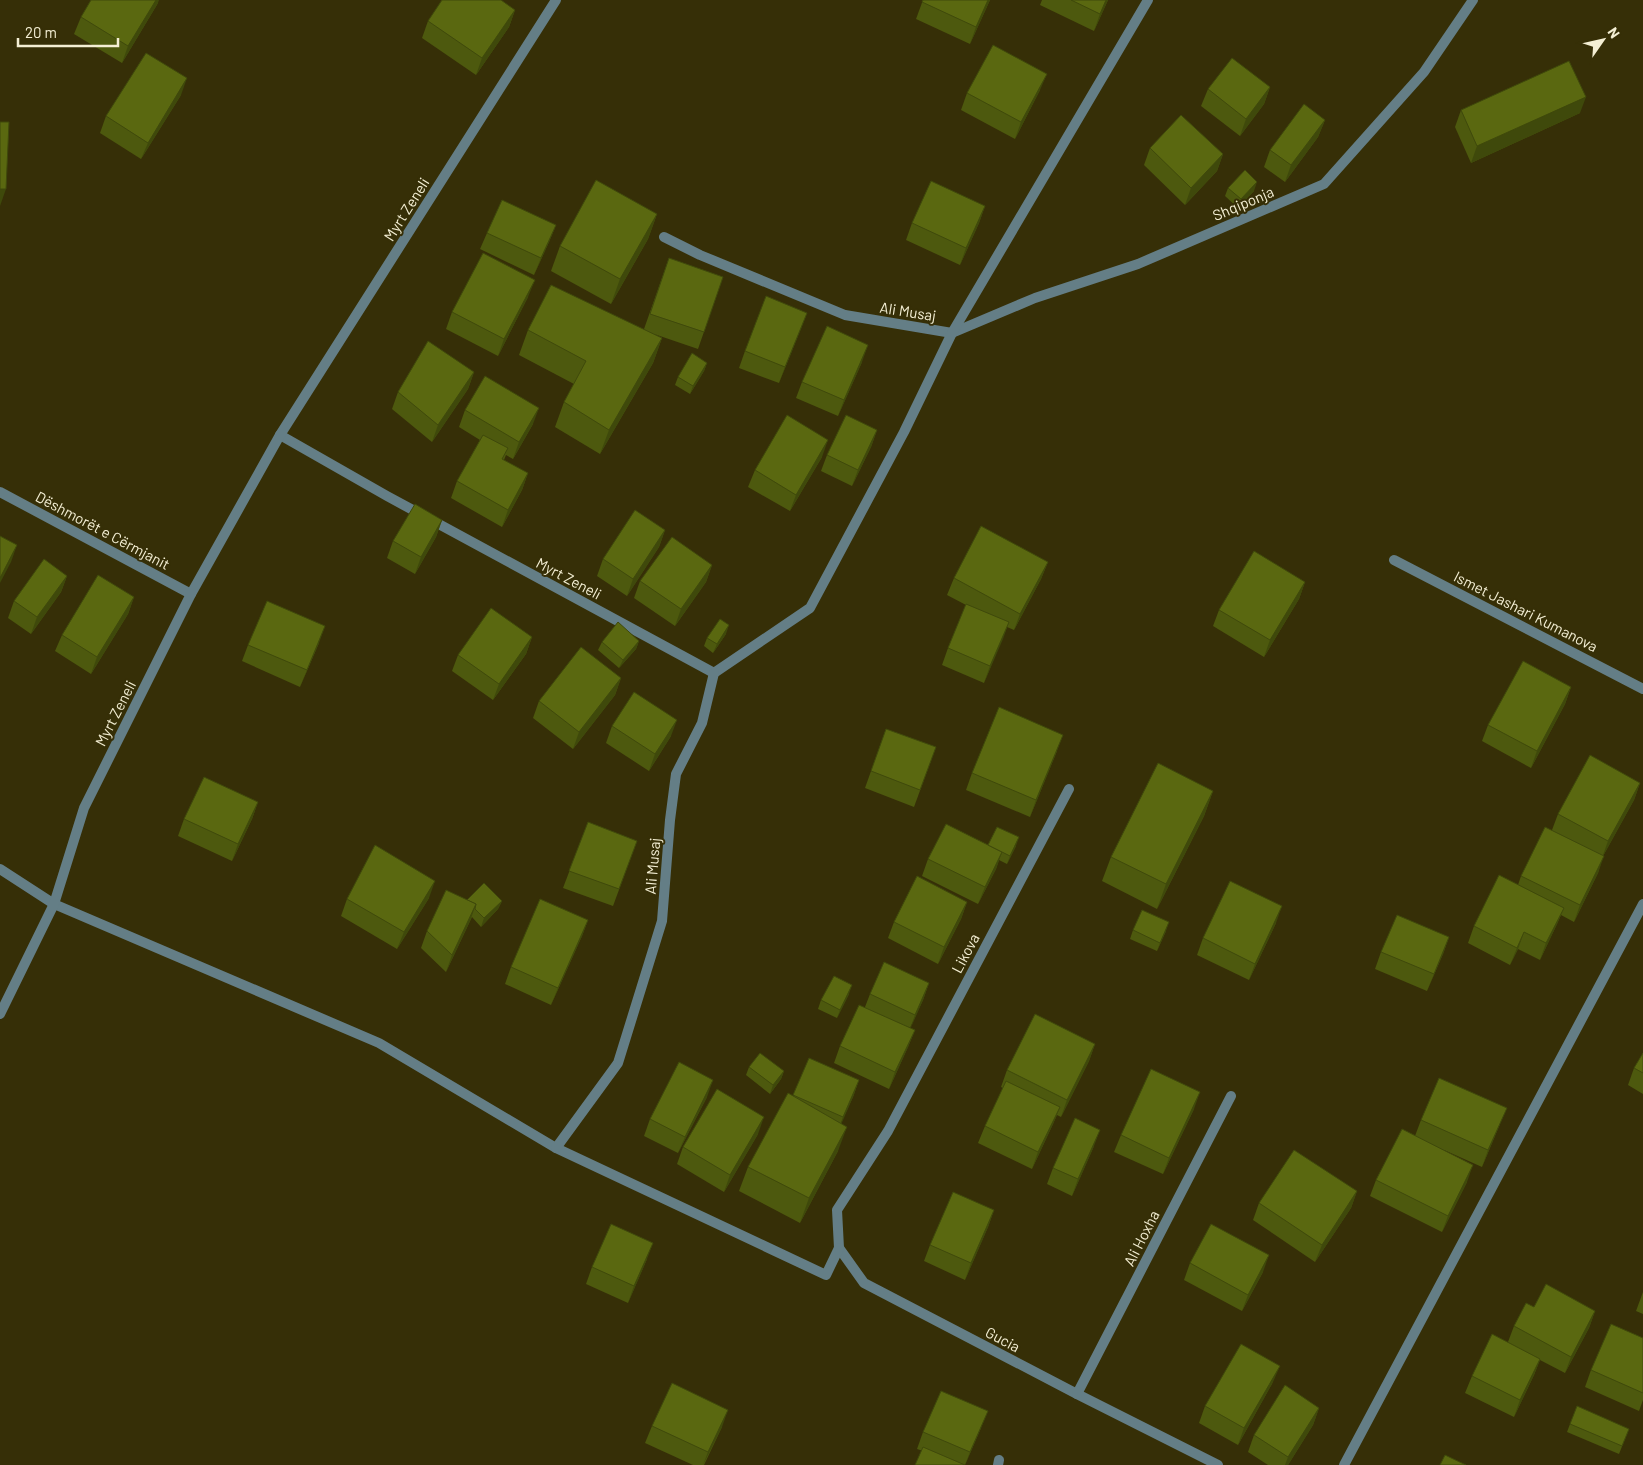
<svg xmlns="http://www.w3.org/2000/svg" width="1643" height="1465" font-family="Barlow,sans-serif">
<rect width="100%" height="100%" fill="#362f07"/>
<g fill="none" stroke-linecap="round" stroke-linejoin="round">
<g stroke="#647e86" stroke-width="10">
<path d="M664 237 700 255 845 315 952 333"/>
<path d="M952 333 1035 298 1138 264 1324 184 1424 72 1473 0"/>
<path d="M280 435 387 496 714 673"/>
<path d="M0 492 191 594"/>
<path d="M1394 560 1643 689"/>
<path d="M714 673 810 608 904 432 952 333 1148 0"/>
<path d="M1069 789 888 1131 837 1210 839 1248 864 1283 1077 1394 1218 1465"/>
<path d="M0 869 54 904 379 1043 556 1148 826 1275 839 1248"/>
<path d="M0 1014 54 904 84 808 191 594 280 435 556 0"/>
<path d="M556 1148 618 1063 662 921 670 820 676 774 702 723 714 673"/>
<path d="M1077 1394 1231 1096"/>
<path d="M998 1465 999 1460"/>
<path d="M1344 1465 1643 904"/>
</g>
</g>
<g fill="#4d590e">
<path d="M923 0H990L970 44 916 19Z"/>
<path d="M1042 0H1108L1094 31 1040 5Z"/>
<path d="M158 3 122 63 74 34 81 17Z"/>
<path d="M515 10 509 27 476 75 422 38 428 21Z"/>
<path d="M1270 87 1264 104 1240 136 1201 106 1208 89Z"/>
<path d="M1040 90 1015 139 961 110 967 93Z"/>
<path d="M181 95 141 159 100 133 106 116Z"/>
<path d="M1461 110 1580 113 1471 163 1455 127Z"/>
<path d="M1325 120 1318 137 1285 182 1264 167 1270 150Z"/>
<path d="M1150 148 1223 154 1217 171 1185 205 1144 165Z"/>
<path d="M1228 188 1254 191 1238 208 1225 196Z"/>
<path d="M985 206 979 223 960 265 906 240 912 223Z"/>
<path d="M657 214 648 239 611 304 551 271 560 246Z"/>
<path d="M556 225 549 242 534 275 480 249 487 233Z"/>
<path d="M669 258 723 277 698 349 654 334 662 338 653 363 600 454 555 427 564 402 574 384 519 355 528 330 644 329Z"/>
<path d="M528 297 498 356 446 329 452 312Z"/>
<path d="M807 313 779 383 739 368 745 351Z"/>
<path d="M862 362 838 416 796 398 802 382Z"/>
<path d="M707 363 704 371 690 394 675 385 678 377Z"/>
<path d="M474 372 468 389 432 442 392 409 398 392Z"/>
<path d="M465 410 533 424 513 459 506 455 504 460 528 473 522 490 502 527 451 498 457 481 480 440 459 427Z"/>
<path d="M877 430 871 447 852 486 821 471 827 455Z"/>
<path d="M822 457 790 511 748 487 755 470Z"/>
<path d="M442 520 436 537 415 574 387 558 393 541Z"/>
<path d="M665 530 659 547 627 596 597 576 603 559Z"/>
<path d="M1048 562 1041 579 1014 630 1007 627 984 683 942 665 948 648 966 605 947 595 954 578Z"/>
<path d="M712 565 706 582 675 626 634 598 640 581Z"/>
<path d="M67 576 61 592 31 634 8 618 14 601Z"/>
<path d="M1305 582 1299 599 1264 657 1213 626 1219 610Z"/>
<path d="M134 597 128 614 91 674 55 651 62 635Z"/>
<path d="M726 634 713 653 704 646 707 638Z"/>
<path d="M532 637 526 654 493 700 452 671 458 655Z"/>
<path d="M639 641 636 649 619 668 598 650 602 642Z"/>
<path d="M319 643 300 687 242 661 248 645Z"/>
<path d="M621 678 615 695 573 749 533 718 539 701Z"/>
<path d="M1571 687 1565 704 1531 768 1482 741 1488 725Z"/>
<path d="M612 726 671 736 649 771 606 743Z"/>
<path d="M886 729 936 747 914 807 865 788Z"/>
<path d="M1057 751 1030 817 966 790 972 773Z"/>
<path d="M1640 783 1634 800 1603 856 1598 873 1574 922 1561 915 1557 924 1540 960 1518 949 1510 965 1468 943 1474 926 1518 885 1521 876 1552 830 1558 814Z"/>
<path d="M1213 791 1204 816 1157 909 1102 881 1111 857Z"/>
<path d="M258 802 252 819 232 861 178 836 184 819Z"/>
<path d="M588 822 637 841 613 906 563 888Z"/>
<path d="M988 845 1016 846 1007 864 999 860 996 869 978 904 922 876 928 859Z"/>
<path d="M429 898 397 949 341 916 347 899Z"/>
<path d="M467 900 502 901 498 909 481 927 472 917 446 972 421 948 427 931Z"/>
<path d="M967 902 961 919 938 964 888 938 894 922Z"/>
<path d="M588 920 582 936 551 1005 505 984 511 967Z"/>
<path d="M1276 923 1249 980 1197 955 1203 938Z"/>
<path d="M1133 930 1166 931 1157 951 1130 939Z"/>
<path d="M1449 937 1443 954 1427 991 1375 969 1381 952Z"/>
<path d="M929 983 923 1000 910 1028 915 1030 908 1047 889 1089 834 1063 840 1046 865 1007 870 994Z"/>
<path d="M849 994 837 1018 818 1009 821 1000Z"/>
<path d="M1095 1044 1089 1061 1061 1117 1057 1115 1053 1124 1032 1169 978 1143 985 1126 1003 1088 1001 1087 1007 1070Z"/>
<path d="M1643 1053V1094L1628 1085 1634 1068Z"/>
<path d="M749 1067 784 1071 781 1079 770 1094 746 1075Z"/>
<path d="M859 1080 853 1097 841 1123 838 1151 800 1223 739 1191 748 1167 793 1096Z"/>
<path d="M707 1097 678 1153 644 1136 650 1119Z"/>
<path d="M1194 1109 1163 1174 1114 1152 1121 1135Z"/>
<path d="M1421 1120 1500 1124 1482 1167 1444 1150 1467 1182 1442 1232 1370 1196 1376 1180 1415 1136Z"/>
<path d="M758 1134 724 1192 677 1164 683 1147Z"/>
<path d="M1094 1146 1072 1196 1047 1184 1053 1168Z"/>
<path d="M1357 1191 1351 1208 1315 1262 1253 1220 1259 1203Z"/>
<path d="M994 1210 988 1227 965 1280 924 1261 930 1245Z"/>
<path d="M647 1259 628 1303 586 1284 592 1267Z"/>
<path d="M1190 1263 1263 1272 1242 1311 1184 1280Z"/>
<path d="M1643 1292V1314L1636 1311Z"/>
<path d="M1534 1307 1595 1311 1589 1328 1565 1373 1540 1360 1534 1375 1514 1417 1465 1393 1472 1376 1508 1342 1514 1326Z"/>
<path d="M1643 1338V1400L1639 1411 1585 1387 1591 1370Z"/>
<path d="M1273 1382 1238 1445 1199 1423 1205 1406Z"/>
<path d="M1319 1408 1313 1425 1288 1465H1268L1248 1452 1254 1435Z"/>
<path d="M1570 1424 1629 1429 1619 1454 1567 1432Z"/>
<path d="M652 1426 722 1427 704 1465H693L645 1443Z"/>
<path d="M981 1428 965 1465 917 1449 923 1432Z"/>
</g>
<g fill="#3f490b">
<path d="M156 0H159L158 3 122 63 128 46Z"/>
<path d="M988 0H990L970 44 976 27Z"/>
<path d="M1106 0H1108L1094 31 1100 14Z"/>
<path d="M515 10 509 27 476 75 482 58Z"/>
<path d="M1047 74 1040 90 1015 139 1021 122Z"/>
<path d="M187 78 181 95 141 159 148 143Z"/>
<path d="M1270 87 1264 104 1240 136 1246 119Z"/>
<path d="M1586 97 1580 113 1471 163 1477 146Z"/>
<path d="M1325 120 1318 137 1285 182 1291 165Z"/>
<path d="M1223 154 1217 171 1185 205 1191 188Z"/>
<path d="M1257 182 1254 191 1238 208 1241 199Z"/>
<path d="M0 189H6L0 206Z"/>
<path d="M985 206 979 223 960 265 966 248Z"/>
<path d="M657 214 648 239 611 304 620 279Z"/>
<path d="M556 225 549 242 534 275 541 258Z"/>
<path d="M535 280 528 297 498 356 504 339Z"/>
<path d="M807 313 801 329 779 383 785 367Z"/>
<path d="M662 338 653 363 600 454 609 430Z"/>
<path d="M868 345 862 362 838 416 844 400Z"/>
<path d="M707 363 704 371 690 394 693 386Z"/>
<path d="M474 372 468 389 432 442 438 425Z"/>
<path d="M539 408 533 424 513 459 519 442Z"/>
<path d="M877 430 871 447 852 486 858 470Z"/>
<path d="M828 440 822 457 790 511 796 495Z"/>
<path d="M528 473 522 490 502 527 508 510Z"/>
<path d="M442 520 436 537 415 574 421 557Z"/>
<path d="M665 530 659 547 627 596 633 579Z"/>
<path d="M17 545 11 562 0 583V578Z"/>
<path d="M1048 562 1041 579 1014 630 1020 614Z"/>
<path d="M712 565 706 582 675 626 681 609Z"/>
<path d="M67 576 61 592 31 634 37 617Z"/>
<path d="M1305 582 1299 599 1264 657 1270 640Z"/>
<path d="M134 597 128 614 91 674 97 657Z"/>
<path d="M1009 622 1003 639 984 683 990 666Z"/>
<path d="M729 625 726 634 713 653 717 644Z"/>
<path d="M325 626 319 643 300 687 307 670Z"/>
<path d="M532 637 526 654 493 700 499 684Z"/>
<path d="M639 641 636 649 619 668 623 660Z"/>
<path d="M621 678 615 695 573 749 579 732Z"/>
<path d="M1571 687 1565 704 1531 768 1537 751Z"/>
<path d="M677 720 671 736 649 771 655 754Z"/>
<path d="M1063 735 1057 751 1030 817 1036 800Z"/>
<path d="M1640 783 1634 800 1602 858 1608 841Z"/>
<path d="M1213 791 1204 816 1157 909 1166 884Z"/>
<path d="M258 802 252 819 232 861 238 844Z"/>
<path d="M1019 837 1016 846 1007 864 1010 856Z"/>
<path d="M1002 852 996 869 978 904 985 887Z"/>
<path d="M1604 856 1598 873 1574 922 1580 905Z"/>
<path d="M435 881 429 898 397 949 404 932Z"/>
<path d="M502 901 498 909 481 927 484 918Z"/>
<path d="M967 902 961 919 938 964 944 947Z"/>
<path d="M476 904 470 921 446 972 452 955Z"/>
<path d="M1282 906 1276 923 1249 980 1255 964Z"/>
<path d="M1564 908 1557 924 1540 960 1546 943Z"/>
<path d="M588 920 582 936 551 1005 558 988Z"/>
<path d="M1169 922 1166 931 1157 951 1160 943Z"/>
<path d="M1524 932 1518 949 1510 965 1517 948Z"/>
<path d="M1449 937 1443 954 1427 991 1434 974Z"/>
<path d="M929 983 923 1000 909 1032 915 1015Z"/>
<path d="M852 985 849 994 837 1018 840 1010Z"/>
<path d="M915 1030 908 1047 889 1089 895 1072Z"/>
<path d="M1095 1044 1089 1061 1061 1117 1067 1100Z"/>
<path d="M784 1071 781 1079 770 1094 773 1085Z"/>
<path d="M713 1080 707 1097 678 1153 685 1137Z"/>
<path d="M859 1080 853 1097 837 1134 843 1117Z"/>
<path d="M1200 1092 1194 1109 1163 1174 1169 1158Z"/>
<path d="M1060 1107 1053 1124 1032 1169 1038 1152Z"/>
<path d="M1507 1108 1500 1124 1482 1167 1488 1150Z"/>
<path d="M764 1117 758 1134 724 1192 730 1175Z"/>
<path d="M847 1127 838 1151 800 1223 809 1198Z"/>
<path d="M1100 1130 1094 1146 1072 1196 1078 1179Z"/>
<path d="M1473 1165 1467 1182 1442 1232 1448 1216Z"/>
<path d="M1357 1191 1351 1208 1315 1262 1322 1245Z"/>
<path d="M994 1210 988 1227 965 1280 971 1263Z"/>
<path d="M653 1243 647 1259 628 1303 634 1286Z"/>
<path d="M1269 1255 1263 1272 1242 1311 1248 1295Z"/>
<path d="M1595 1311 1589 1328 1565 1373 1571 1357Z"/>
<path d="M1540 1359 1534 1375 1514 1417 1520 1400Z"/>
<path d="M1280 1366 1273 1382 1238 1445 1244 1428Z"/>
<path d="M1319 1408 1313 1425 1288 1465H1285L1288 1457Z"/>
<path d="M728 1410 722 1427 703 1465 708 1452Z"/>
<path d="M988 1411 981 1428 965 1465 970 1452Z"/>
</g>
<g fill="#5a6810" stroke="#3f490b">
<path d="M91 0H156L128 46 81 17Z"/>
<path d="M442 0H501L515 10 482 58 428 21Z"/>
<path d="M923 0H988L976 27 922 2Z"/>
<path d="M1071 0H1106L1100 14Z"/>
<path d="M993 45 1047 74 1021 122 967 93Z"/>
<path d="M146 53 187 78 148 143 106 116Z"/>
<path d="M1232 58 1270 87 1246 119 1208 89Z"/>
<path d="M1569 61 1586 97 1477 146 1461 110Z"/>
<path d="M1304 104 1325 120 1291 165 1270 150Z"/>
<path d="M1181 115 1223 154 1191 188 1150 148Z"/>
<path d="M0 122H9L6 189H0Z"/>
<path d="M1245 170 1257 182 1241 199 1228 188Z"/>
<path d="M596 180 657 214 620 279 560 246Z"/>
<path d="M931 181 985 206 966 248 912 223Z"/>
<path d="M502 200 556 225 541 258 487 233Z"/>
<path d="M483 253 535 280 504 339 452 312Z"/>
<path d="M669 258 723 277 704 332 650 314Z"/>
<path d="M551 285 662 338 609 430 564 402 586 361 528 330Z"/>
<path d="M766 296 807 313 785 367 745 351Z"/>
<path d="M827 326 868 345 844 400 802 382Z"/>
<path d="M428 341 474 372 438 425 398 392Z"/>
<path d="M692 353 707 363 693 386 678 377Z"/>
<path d="M485 376 539 408 519 442 465 410Z"/>
<path d="M787 415 828 440 796 495 755 470Z"/>
<path d="M846 415 877 430 858 470 827 455Z"/>
<path d="M483 435 508 448 502 459 528 473 508 510 457 481Z"/>
<path d="M415 504 442 520 421 557 393 541Z"/>
<path d="M635 510 665 530 633 579 603 559Z"/>
<path d="M981 526 1048 562 1020 614 954 578Z"/>
<path d="M0 536 17 545 0 578Z"/>
<path d="M672 537 712 565 681 609 640 581Z"/>
<path d="M1254 551 1305 582 1270 640 1219 610Z"/>
<path d="M44 559 67 576 37 617 14 601Z"/>
<path d="M98 575 134 597 97 657 62 635Z"/>
<path d="M267 601 325 626 307 670 248 645Z"/>
<path d="M966 604 1009 622 990 666 948 648Z"/>
<path d="M491 608 532 637 499 684 458 655Z"/>
<path d="M720 619 729 625 717 644 707 638Z"/>
<path d="M618 622 639 641 623 660 602 642Z"/>
<path d="M581 647 621 678 579 732 539 701Z"/>
<path d="M1523 661 1571 687 1537 751 1488 725Z"/>
<path d="M634 692 677 720 655 754 612 726Z"/>
<path d="M999 707 1063 735 1036 800 972 773Z"/>
<path d="M886 729 936 747 920 790 871 771Z"/>
<path d="M1590 755 1640 783 1608 841 1558 814Z"/>
<path d="M1158 763 1213 791 1166 884 1111 857Z"/>
<path d="M204 777 258 802 238 844 184 819Z"/>
<path d="M588 822 637 841 619 889 569 871Z"/>
<path d="M946 824 1002 852 985 887 928 859Z"/>
<path d="M997 827 1019 837 1010 856 988 845Z"/>
<path d="M1545 827 1604 856 1580 905 1521 876Z"/>
<path d="M375 845 435 881 404 932 347 899Z"/>
<path d="M1499 875 1564 908 1546 943 1524 932 1517 948 1474 926Z"/>
<path d="M917 876 967 902 944 947 894 922Z"/>
<path d="M1230 881 1282 906 1255 964 1203 938Z"/>
<path d="M484 883 502 901 484 918 475 909 476 904 467 900Z"/>
<path d="M446 890 476 904 452 955 427 931Z"/>
<path d="M540 899 588 920 558 988 511 967Z"/>
<path d="M1142 910 1169 922 1160 943 1133 930Z"/>
<path d="M1397 915 1449 937 1434 974 1381 952Z"/>
<path d="M884 962 929 983 915 1015 870 994Z"/>
<path d="M834 976 852 985 840 1010 821 1000Z"/>
<path d="M859 1005 915 1030 895 1072 840 1046Z"/>
<path d="M1035 1014 1095 1044 1067 1100 1007 1070Z"/>
<path d="M760 1053 784 1071 773 1085 749 1067Z"/>
<path d="M1643 1053V1073L1634 1068Z"/>
<path d="M809 1058 859 1080 843 1117 793 1095Z"/>
<path d="M679 1062 713 1080 685 1137 650 1119Z"/>
<path d="M1151 1069 1200 1092 1169 1158 1121 1135Z"/>
<path d="M1439 1078 1507 1108 1488 1150 1421 1120Z"/>
<path d="M1006 1081 1060 1107 1038 1152 985 1126Z"/>
<path d="M717 1089 764 1117 730 1175 683 1147Z"/>
<path d="M788 1093 847 1127 809 1198 748 1167Z"/>
<path d="M1075 1118 1100 1130 1078 1179 1053 1168Z"/>
<path d="M1402 1129 1473 1165 1448 1216 1376 1180Z"/>
<path d="M1294 1150 1357 1191 1322 1245 1259 1203Z"/>
<path d="M953 1192 994 1210 971 1263 930 1245Z"/>
<path d="M611 1224 653 1243 634 1286 592 1267Z"/>
<path d="M1211 1224 1269 1255 1248 1295 1190 1263Z"/>
<path d="M1546 1284 1595 1311 1571 1357 1514 1326 1526 1303 1534 1307Z"/>
<path d="M1611 1324 1643 1338V1393L1591 1370Z"/>
<path d="M1492 1334 1540 1359 1520 1400 1472 1376Z"/>
<path d="M1241 1344 1280 1366 1244 1428 1205 1406Z"/>
<path d="M672 1383 728 1410 708 1452 652 1426Z"/>
<path d="M1285 1385 1319 1408 1288 1457 1254 1435Z"/>
<path d="M941 1391 988 1411 970 1452 923 1432Z"/>
<path d="M1577 1406 1629 1429 1622 1446 1570 1424Z"/>
<path d="M923 1447 965 1465H915Z"/>
<path d="M1445 1455 1466 1465H1440Z"/>
</g>
<g text-anchor="middle" dominant-baseline="central" stroke-width="4" stroke-linejoin="round" paint-order="stroke">
<g font-size="15" fill="#f4efd4" stroke="#362f07">
<text transform="translate(1243 203) rotate(-23)">Shqiponja</text>
<text transform="translate(406 209) rotate(-58)">Myrt Zeneli</text>
<text transform="translate(908 311) rotate(9)">Ali Musaj</text>
<text transform="translate(103 530) rotate(28)">Dëshmorët e Cërmjanit</text>
<text transform="translate(569 578) rotate(28)">Myrt Zeneli</text>
<text transform="translate(1526 611) rotate(27)">Ismet Jashari Kumanova</text>
<text transform="translate(115 713) rotate(-63)">Myrt Zeneli</text>
<text transform="translate(652 866) rotate(-85)">Ali Musaj</text>
<text transform="translate(965 953) rotate(-62)">Likova</text>
<text transform="translate(1141 1238) rotate(-63)">Ali Hoxha</text>
<text transform="translate(1003 1339) rotate(28)">Gucia</text>
</g>
</g>
<g transform="translate(1603 40) rotate(56)" stroke="#362f07" stroke-width="4" paint-order="stroke">
<path d="M0-4L9 19L0 12L-9 19Z" fill="#f4efd4"/>
<text y="-8" font-size="14" font-weight="bold" text-anchor="middle" fill="#f4efd4">N</text>
</g>
<path d="M18 38v8h100v-8" fill="none" stroke="#f4efd4" stroke-width="2.5"/>
<text x="25" y="38" font-size="15" fill="#f4efd4" stroke="#362f07" stroke-width="4" paint-order="stroke">20 m</text>
</svg>
